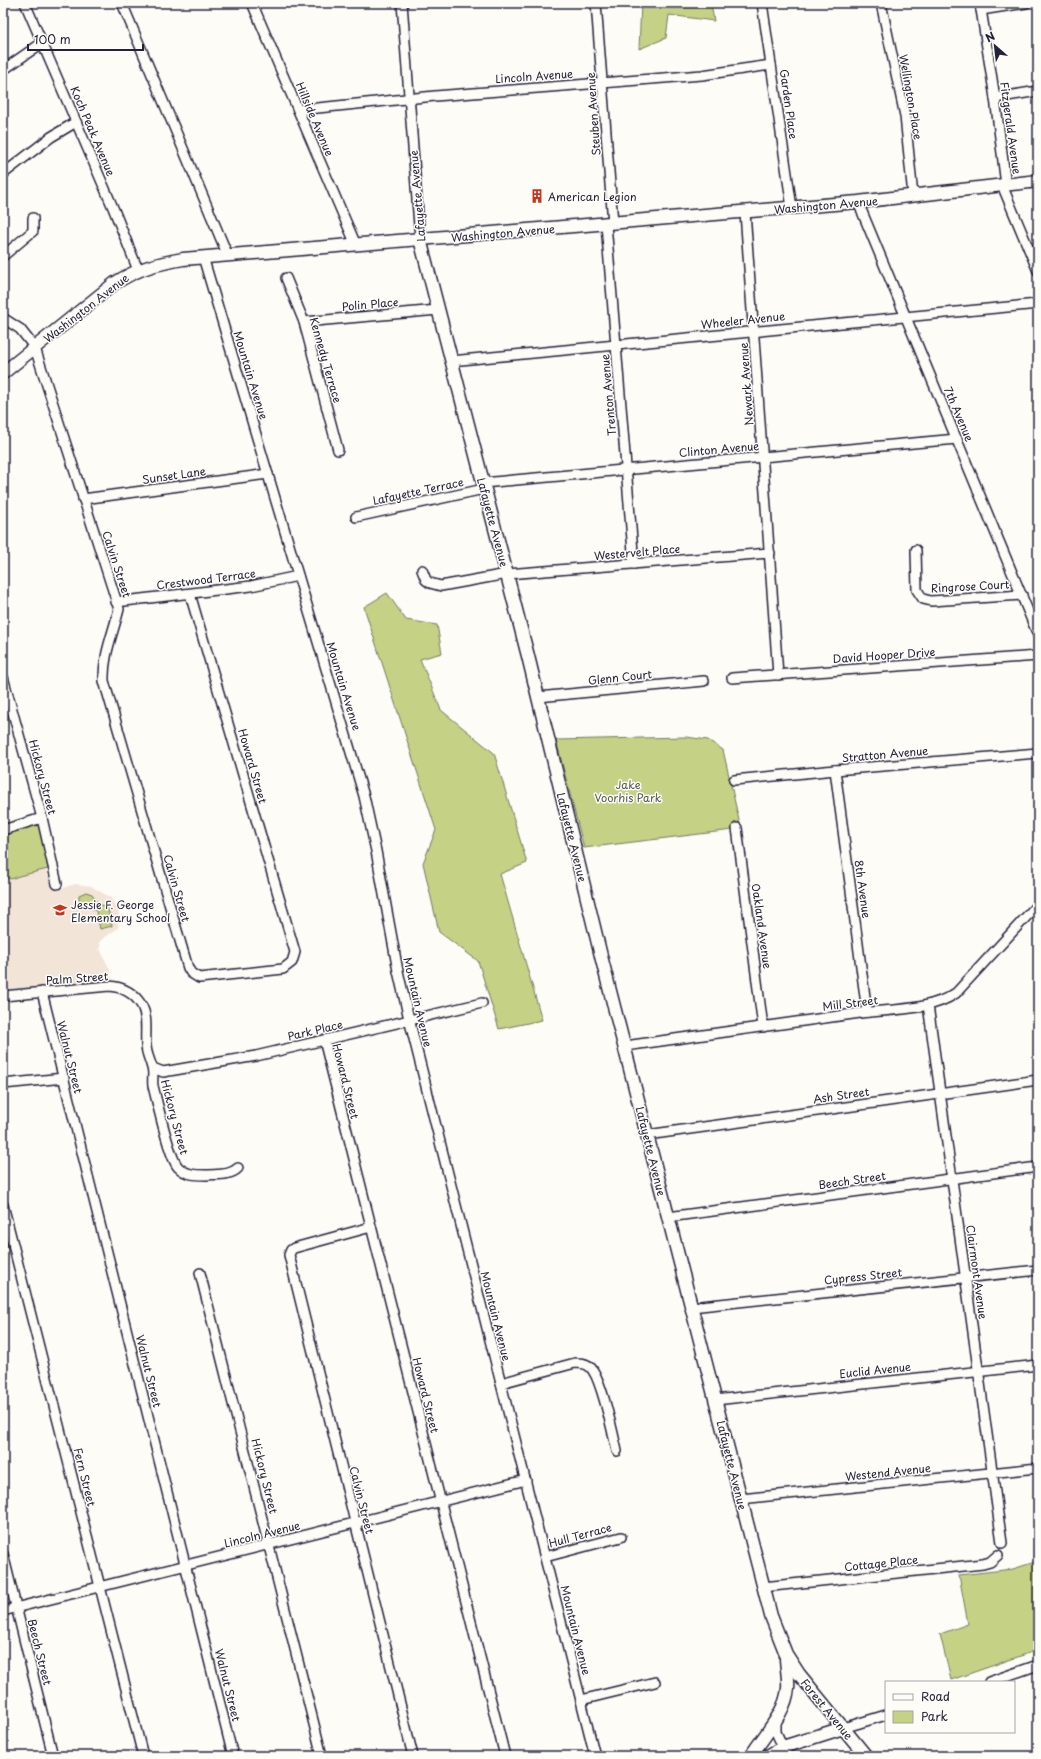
<svg xmlns="http://www.w3.org/2000/svg" width="1041" height="1759" font-family="'Playpen Sans',sans-serif">
<rect width="100%" height="100%" fill="#fdfcf7"/>
<filter id="ink" filterUnits="userSpaceOnUse"><feTurbulence type="fractalNoise" baseFrequency=".025" numOctaves="2"/><feDisplacementMap in="SourceGraphic" scale="8" xChannelSelector="R" yChannelSelector="G"/><feConvolveMatrix kernelMatrix="1 2 1 2 8 2 1 2 1" color-interpolation-filters="sRGB"/></filter>
<g filter="url(#ink)">
<path fill="#f3e4d8" d="M3 832 46 869 52 887 60 889 75 884 91 886 111 898 119 914 118 928 100 941V949L110 970 114 987 3 995Z"/>
<g fill="#c5d185" stroke="#747a60">
<path d="M641 3H711L714 21 669 15 666 38 639 49Z"/>
<path d="M387 593 406 620 437 625 442 653 420 659 441 710 494 753 527 863 500 874 542 1020 499 1029 478 961 439 932 423 863 436 830 364 607Z"/>
<path d="M686 737 708 740 723 750 741 829 584 848 556 740Z"/>
<path d="M40 821 56 867 19 876 11 879 9 878 3 879V831Z"/>
<path d="M86 892 92 894 97 902 108 909 112 926 100 929 96 911 79 900V895Z"/>
<path d="M1038 1561V1650L951 1680 940 1634 968 1624 959 1575 1013 1569Z"/>
</g>
<g fill="none" stroke-linecap="round" stroke-linejoin="round">
<defs>
<g id="minor">
<path d="M25 3 114 210 138 270"/>
<path d="M122 3 228 256"/>
<path d="M252 3 356 245"/>
<path d="M402 3 420 239"/>
<path d="M596 3 613 223"/>
<path d="M762 3 792 208"/>
<path d="M881 3 905 116 913 196"/>
<path d="M980 3 995 98 1006 185"/>
<path d="M981 10 1026 3"/>
<path d="M3 70 42 43"/>
<path d="M995 98 1038 91"/>
<path d="M298 110 435 96 702 75 771 65"/>
<path d="M3 174 51 137 76 122"/>
<path d="M1002 185 1038 271"/>
<path d="M858 202 1038 635"/>
<path d="M745 212 778 675"/>
<path d="M606 224 634 564"/>
<path d="M3 256 33 231V218"/>
<path d="M203 257 364 796 376 851 398 971 409 1019 595 1756"/>
<path d="M286 278 304 322 338 450"/>
<path d="M3 318 20 329 35 348 119 609C113 634 103 655 104 681L188 968 191 973 199 978 283 969 292 962 295 952 190 594"/>
<path d="M304 322 438 310"/>
<path d="M451 361 1038 304"/>
<path d="M483 483 957 439"/>
<path d="M83 499 268 474"/>
<path d="M356 517 484 489"/>
<path d="M916 550 917 590 923 599 931 601 1022 595"/>
<path d="M422 570 426 580 430 583 441 586 507 574 770 553"/>
<path d="M116 602 251 586 298 576"/>
<path d="M3 677 42 818 57 884"/>
<path d="M732 678 1038 656"/>
<path d="M538 697 704 681"/>
<path d="M835 770 867 1012"/>
<path d="M734 780 835 770 1038 753"/>
<path d="M737 828 763 1027"/>
<path d="M3 830 42 818"/>
<path d="M42 992 233 1756"/>
<path d="M3 996 109 986C123 987 135 994 142 1006 148 1018 145 1031 146 1045 146 1053 150 1060 152 1068 154 1072 152 1080 153 1086 157 1101 169 1157 178 1167 186 1175 196 1175 206 1175 217 1174 230 1176 238 1168"/>
<path d="M928 1005 1002 1543"/>
<path d="M324 1040 505 1756"/>
<path d="M625 1046C701 1035 777 1025 853 1014 886 1009 929 1012 956 993L1038 904"/>
<path d="M153 1068 163 1072 256 1056 482 1003"/>
<path d="M3 1084 64 1078"/>
<path d="M647 1135 1038 1080"/>
<path d="M3 1205 143 1756"/>
<path d="M668 1217 1038 1167"/>
<path d="M371 1227 294 1248 291 1250 289 1255 413 1756"/>
<path d="M200 1273 322 1756"/>
<path d="M691 1307 1038 1270"/>
<path d="M501 1383 575 1363C580 1363 586 1363 590 1367 601 1376 613 1434 617 1451"/>
<path d="M715 1400 1038 1365"/>
<path d="M741 1499 1038 1468"/>
<path d="M3 1554 53 1756"/>
<path d="M545 1557 621 1537"/>
<path d="M763 1587 983 1564 990 1562 998 1555"/>
<path d="M3 1611 526 1480"/>
<path d="M989 1682 1038 1665"/>
<path d="M581 1700 655 1682"/>
<path d="M776 1720V1732L787 1756"/>
<path d="M843 1728 886 1715"/>
</g>
<g id="major">
<path d="M420 239 528 656 602 960 771 1616 786 1654 799 1674 866 1756"/>
<path d="M3 373 115 283C139 268 156 264 183 259L858 202 1038 181"/>
<path d="M751 1756C764 1735 786 1713 788 1688 789 1677 786 1667 786 1657"/>
<path d="M768 1756 783 1747 843 1728"/>
</g>
</defs>
<use href="#minor" stroke="#22223b" stroke-width="12"/>
<use href="#major" stroke="#22223b" stroke-width="15"/>
<use href="#minor" stroke="#fdfcf7" stroke-width="9"/>
<use href="#major" stroke="#fdfcf7" stroke-width="12"/>
</g>
</g>
<defs>
<symbol id="building-bare" viewBox="-9 -9 18 18"><path d="M-4-6H4V6H1V3H-1V6H-4ZM-2.5-4.3h1.7v1.8h-1.7ZM.8-4.3h1.7v1.8H.8ZM-2.5-1h1.7V.8h-1.7ZM.8-1h1.7V.8H.8Z" fill="#c8321e" stroke="#fdfcf7" stroke-width="2.5" paint-order="stroke"/></symbol>
<symbol id="school-bare" viewBox="-9 -9 18 18"><path d="M0-5L7-2L0 1L-7-2ZM-4 1L0 2.5L4 1V4Q0 6-4 4Z" fill="#c8321e" stroke="#fdfcf7" stroke-width="2.5" paint-order="stroke"/></symbol>
</defs>
<g fill-rule="evenodd">
<use href="#building-bare" x="527" y="186" width="20" height="20"/>
<use href="#school-bare" x="50" y="900" width="20" height="20"/>
</g>
<g text-anchor="middle" dominant-baseline="central" stroke-width="3" stroke-linejoin="round" paint-order="stroke">
<g font-size="11" fill="#22223b" stroke="#fdfcf7">
<text transform="translate(534 76) rotate(-4)">Lincoln Avenue</text>
<text transform="translate(911 97) rotate(80)">Wellington Place</text>
<text transform="translate(789 104) rotate(82)">Garden Place</text>
<text transform="translate(593 114) rotate(-94)">Steuben Avenue</text>
<text transform="translate(315 119) rotate(67)">Hillside Avenue</text>
<text transform="translate(1011 128) rotate(82)">Fitzgerald Avenue</text>
<text transform="translate(93 131) rotate(67)">Koch Peak Avenue</text>
<text transform="translate(417 196) rotate(-95)">Lafayette Avenue</text>
<text transform="translate(826 205) rotate(-5)">Washington Avenue</text>
<text transform="translate(503 233) rotate(-5)">Washington Avenue</text>
<text transform="translate(370 304) rotate(-5)">Polin Place</text>
<text transform="translate(86 308) rotate(-38)">Washington Avenue</text>
<text transform="translate(743 320) rotate(-6)">Wheeler Avenue</text>
<text transform="translate(326 360) rotate(74)">Kennedy Terrace</text>
<text transform="translate(251 375) rotate(73)">Mountain Avenue</text>
<text transform="translate(746 384) rotate(-94)">Newark Avenue</text>
<text transform="translate(608 395) rotate(-95)">Trenton Avenue</text>
<text transform="translate(959 414) rotate(67)">7th Avenue</text>
<text transform="translate(719 449) rotate(-5)">Clinton Avenue</text>
<text transform="translate(174 475) rotate(-8)">Sunset Lane</text>
<text transform="translate(418 491) rotate(-12)">Lafayette Terrace</text>
<text transform="translate(493 522) rotate(75)">Lafayette Avenue</text>
<text transform="translate(637 552) rotate(-5)">Westervelt Place</text>
<text transform="translate(117 564) rotate(72)">Calvin Street</text>
<text transform="translate(206 579) rotate(-7)">Crestwood Terrace</text>
<text transform="translate(970 586) rotate(-3)">Ringrose Court</text>
<text transform="translate(884 655) rotate(-4)">David Hooper Drive</text>
<text transform="translate(620 677) rotate(-6)">Glenn Court</text>
<text transform="translate(344 686) rotate(73)">Mountain Avenue</text>
<text transform="translate(885 754) rotate(-5)">Stratton Avenue</text>
<text transform="translate(253 766) rotate(74)">Howard Street</text>
<text transform="translate(43 777) rotate(75)">Hickory Street</text>
<text transform="translate(572 837) rotate(76)">Lafayette Avenue</text>
<text transform="translate(177 888) rotate(74)">Calvin Street</text>
<text transform="translate(863 889) rotate(82)">8th Avenue</text>
<text transform="translate(762 926) rotate(82)">Oakland Avenue</text>
<text transform="translate(77 978) rotate(-4)">Palm Street</text>
<text transform="translate(418 1002) rotate(77)">Mountain Avenue</text>
<text transform="translate(850 1003) rotate(-7)">Mill Street</text>
<text transform="translate(315 1030) rotate(-13)">Park Place</text>
<text transform="translate(70 1057) rotate(76)">Walnut Street</text>
<text transform="translate(346 1081) rotate(76)">Howard Street</text>
<text transform="translate(841 1095) rotate(-8)">Ash Street</text>
<text transform="translate(175 1117) rotate(75)">Hickory Street</text>
<text transform="translate(651 1151) rotate(76)">Lafayette Avenue</text>
<text transform="translate(852 1180) rotate(-8)">Beech Street</text>
<text transform="translate(977 1272) rotate(82)">Clairmont Avenue</text>
<text transform="translate(863 1276) rotate(-6)">Cypress Street</text>
<text transform="translate(496 1316) rotate(76)">Mountain Avenue</text>
<text transform="translate(875 1370) rotate(-6)">Euclid Avenue</text>
<text transform="translate(149 1371) rotate(76)">Walnut Street</text>
<text transform="translate(426 1395) rotate(76)">Howard Street</text>
<text transform="translate(732 1465) rotate(76)">Lafayette Avenue</text>
<text transform="translate(888 1472) rotate(-6)">Westend Avenue</text>
<text transform="translate(265 1476) rotate(76)">Hickory Street</text>
<text transform="translate(85 1477) rotate(76)">Fern Street</text>
<text transform="translate(362 1500) rotate(76)">Calvin Street</text>
<text transform="translate(262 1534) rotate(-14)">Lincoln Avenue</text>
<text transform="translate(580 1535) rotate(-15)">Hull Terrace</text>
<text transform="translate(881 1563) rotate(-6)">Cottage Place</text>
<text transform="translate(576 1630) rotate(76)">Mountain Avenue</text>
<text transform="translate(40 1652) rotate(76)">Beech Street</text>
<text transform="translate(228 1685) rotate(76)">Walnut Street</text>
<text transform="translate(827 1709) rotate(51)">Forest Avenue</text>
</g>
<g font-size="11" fill="#22223b" stroke="#fdfcf7" text-anchor="start">
<text x="548" y="196">American Legion</text>
<text x="71" y="904">Jessie F. George<tspan x="71" dy="13">Elementary School</tspan></text>
</g>
<g font-size="11" fill="#535751" stroke="#fdfcf7">
<text x="628" y="784">Jake<tspan x="628" dy="13">Voorhis Park</tspan></text>
</g>
</g>
<rect width="1041" height="1759" fill="none" stroke="#fdfcf7" stroke-width="16"/>
<rect x="8" y="8" width="1025" height="1743" fill="none" stroke="#22223b" stroke-width="1.5" filter="url(#ink)"/>
<rect x="885" y="1681" width="130" height="52" fill="#fdfcf7" stroke="#a5a5ac"/>
<rect x="893" y="1694" width="20" height="6" fill="#fdfcf7" stroke="#a5a5ac"/>
<text x="921" y="1701" font-size="12" fill="#22223b">Road</text>
<rect x="893" y="1711" width="20" height="12" fill="#c5d185" stroke="#a5a5ac"/>
<text x="921" y="1721" font-size="12" fill="#22223b">Park</text>
<g transform="translate(995 46) rotate(332)" stroke="#fdfcf7" stroke-width="3" paint-order="stroke">
<path d="M0-3L7 15L0 10L-7 15Z" fill="#22223b"/>
<text y="-6" font-size="11" font-weight="bold" text-anchor="middle" fill="#22223b">N</text>
</g>
<path d="M28 44v6h115v-6" fill="none" stroke="#22223b" stroke-width="2"/>
<text x="34" y="44" font-size="12" fill="#22223b" stroke="#fdfcf7" stroke-width="3" paint-order="stroke">100 m</text>
</svg>
